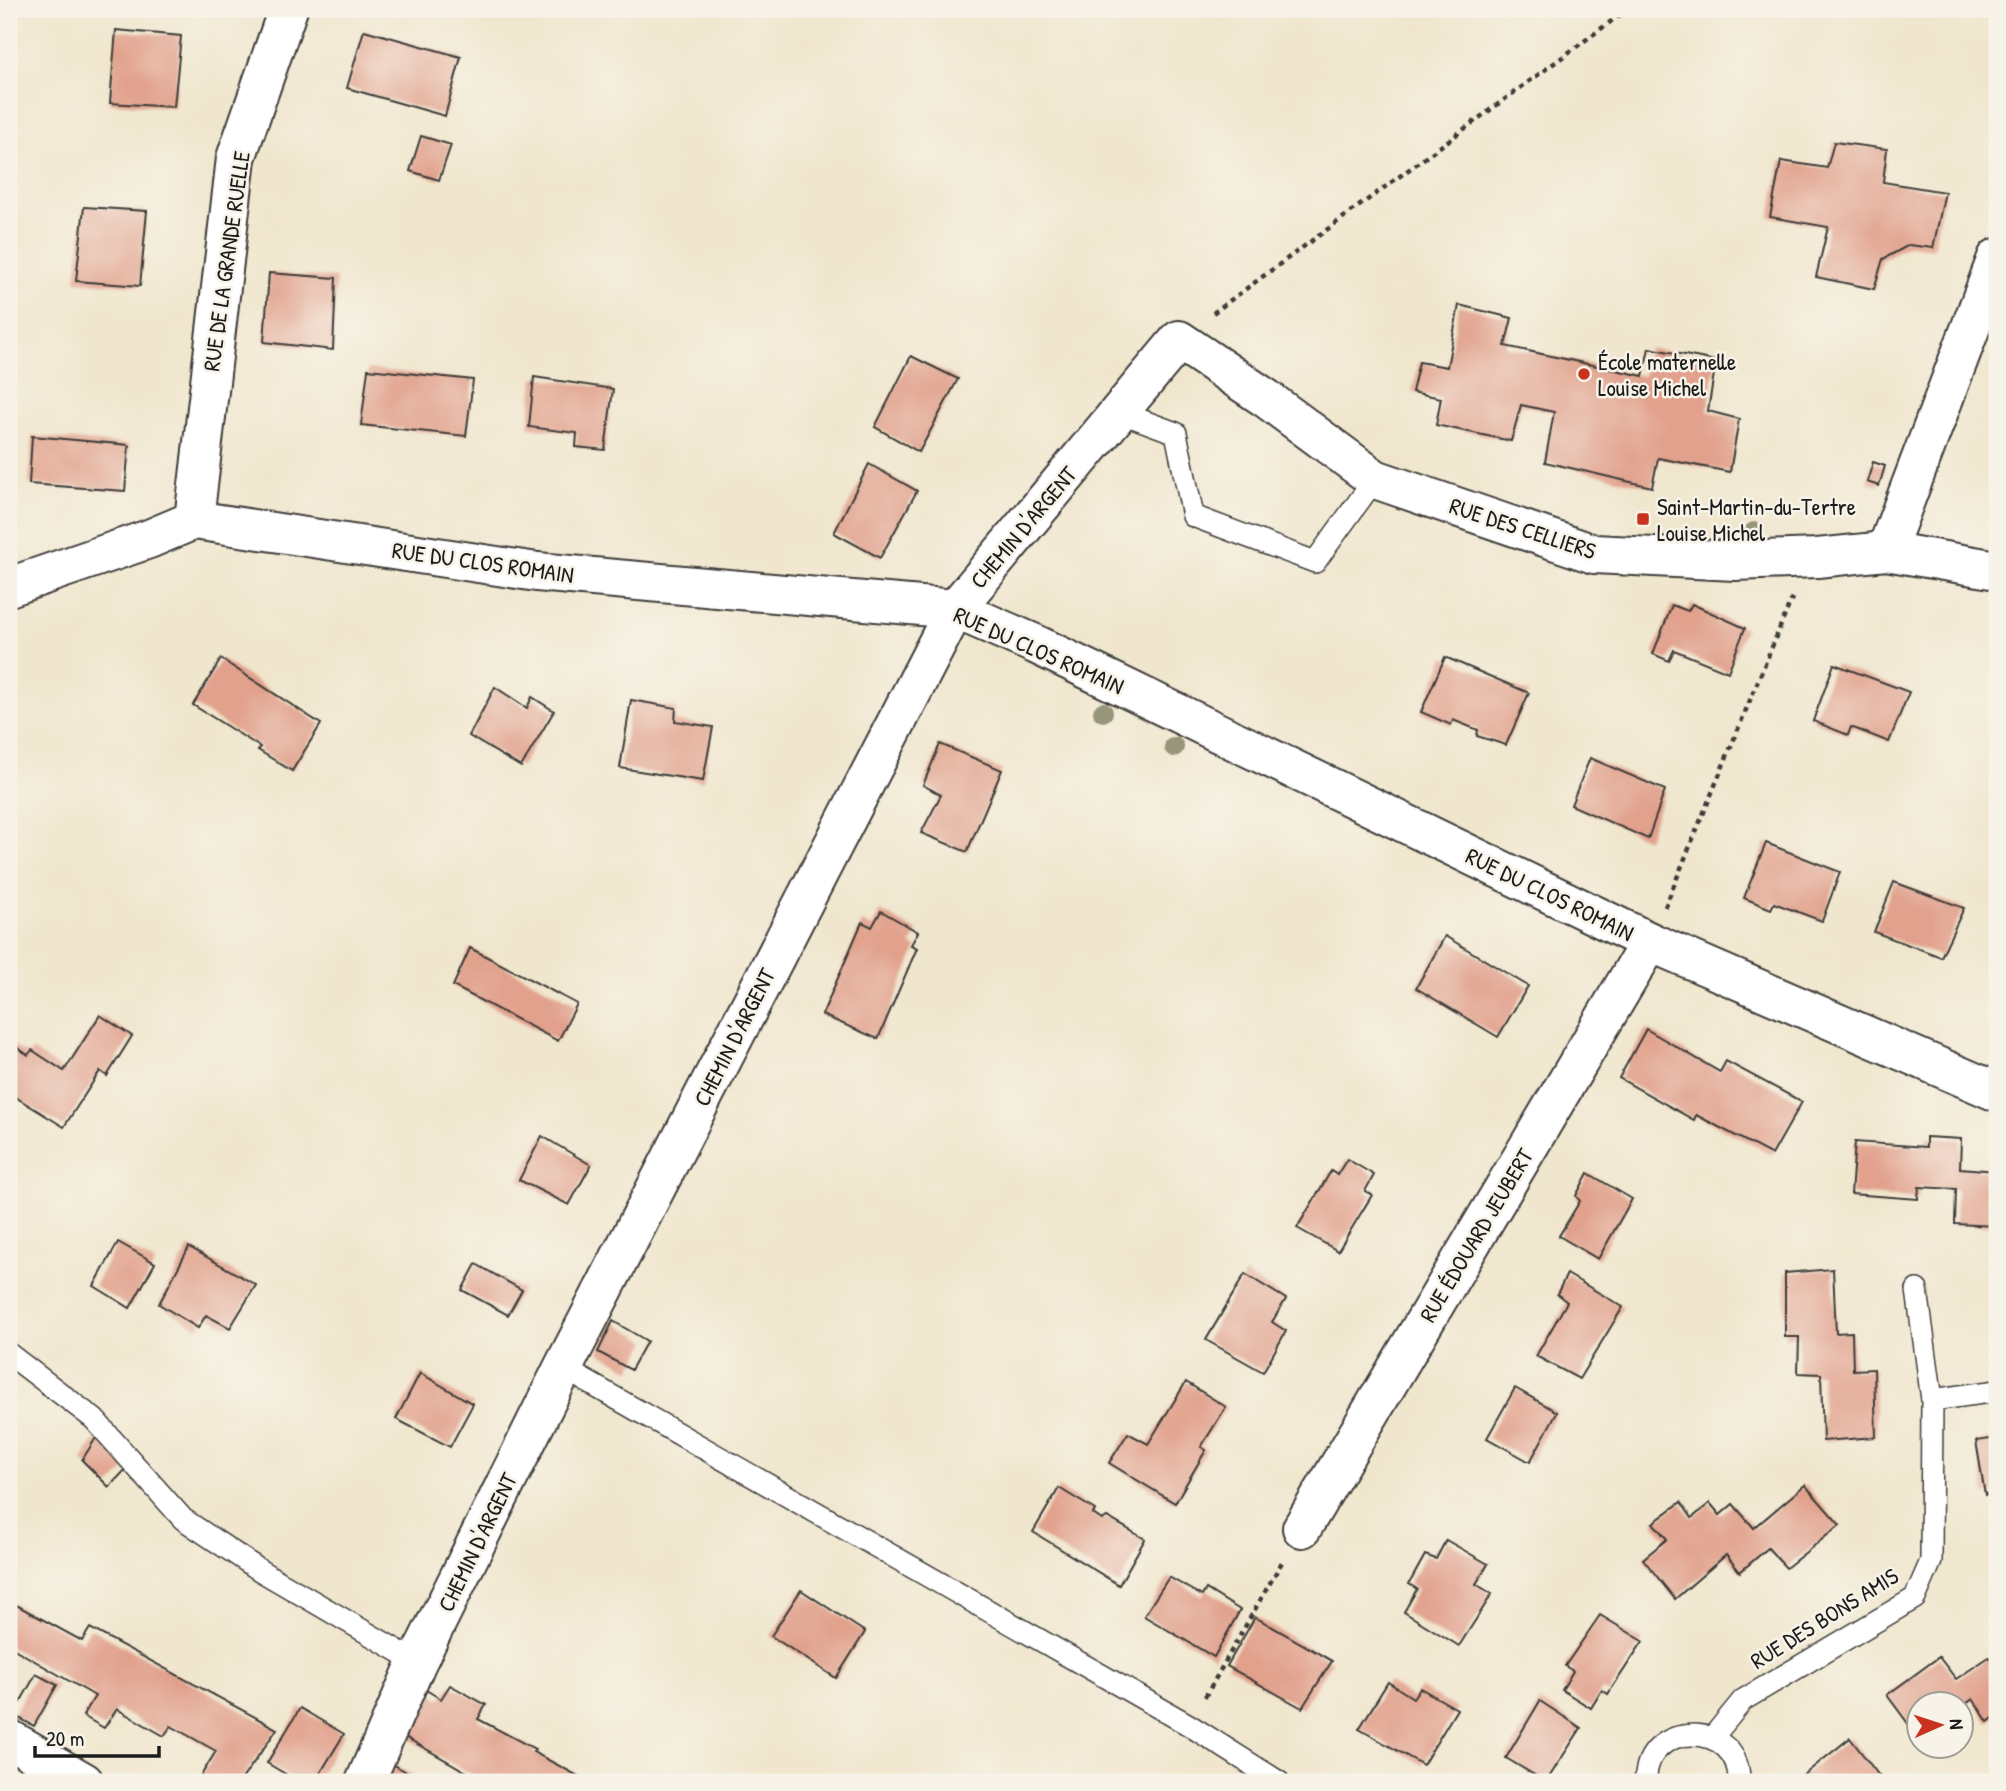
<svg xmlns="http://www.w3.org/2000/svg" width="2006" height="1791" font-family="'Patrick Hand',sans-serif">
<rect width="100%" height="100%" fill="#f7f3e8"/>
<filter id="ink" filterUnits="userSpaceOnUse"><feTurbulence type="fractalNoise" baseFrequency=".0143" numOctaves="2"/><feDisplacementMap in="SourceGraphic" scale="14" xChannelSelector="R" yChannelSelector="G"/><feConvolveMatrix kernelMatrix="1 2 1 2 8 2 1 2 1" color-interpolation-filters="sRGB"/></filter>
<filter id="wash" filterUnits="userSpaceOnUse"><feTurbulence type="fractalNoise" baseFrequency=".00686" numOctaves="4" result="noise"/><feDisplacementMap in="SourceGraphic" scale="28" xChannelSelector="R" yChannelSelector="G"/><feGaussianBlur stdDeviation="1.57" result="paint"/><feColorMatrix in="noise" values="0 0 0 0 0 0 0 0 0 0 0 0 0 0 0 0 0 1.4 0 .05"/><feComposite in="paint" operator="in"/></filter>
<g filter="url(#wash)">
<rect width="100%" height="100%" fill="#f0e6cd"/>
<g id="blocks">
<g fill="#e1a18c">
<path d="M116 30 181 36 174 107 110 103Z"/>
<path d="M364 30 461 57 445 116 347 88Z"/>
<path d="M421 136 451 145 439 180 410 171Z"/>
<path d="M1834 142 1887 149 1883 182 1945 192 1933 248 1909 245 1883 259 1874 289 1816 277 1828 227 1770 217 1781 161 1827 168Z"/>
<path d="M84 207 147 211 140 286 76 281Z"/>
<path d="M269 273 336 278 333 350 264 342Z"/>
<path d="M1459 305 1512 318 1505 346 1643 376 1649 348 1716 361 1708 411 1739 419 1730 472 1658 458 1652 487 1545 462 1554 412 1521 405 1511 441 1436 425 1441 398 1412 392 1419 362 1447 367Z"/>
<path d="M911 356 958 379 919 452 875 427Z"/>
<path d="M368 369 473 380 466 436 361 425Z"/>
<path d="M534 377 613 389 605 450 576 447 577 433 529 427Z"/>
<path d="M32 436 129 445 125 491 29 484Z"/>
<path d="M1873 462 1885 466 1879 486 1867 482Z"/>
<path d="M869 464 917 491 880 558 834 533Z"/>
<path d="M1692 604 1745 628 1728 672 1674 650 1669 661 1653 654 1672 605 1688 611Z"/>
<path d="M1445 657 1529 693 1506 745 1477 736 1478 730 1453 720 1451 725 1421 712Z"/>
<path d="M221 659 321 724 292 771 258 750 260 747 193 705Z"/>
<path d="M1834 664 1909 692 1889 742 1851 727 1848 735 1813 721Z"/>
<path d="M495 687 527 708 532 697 554 711 521 767 469 736Z"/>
<path d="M631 700 676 708 675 721 713 727 703 781 620 768Z"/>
<path d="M940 744 1002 770 967 852 921 833 941 795 923 785Z"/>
<path d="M1590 758 1665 790 1648 839 1571 805Z"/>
<path d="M1766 843 1840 872 1822 921 1774 903 1771 909 1744 898Z"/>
<path d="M1894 882 1964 908 1941 957 1874 932Z"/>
<path d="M881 911 918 932 911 945 917 948 878 1039 822 1015 862 922 872 927Z"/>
<path d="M1445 936 1528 986 1498 1037 1416 988Z"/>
<path d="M470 948 577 1004 558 1041 453 986Z"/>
<path d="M100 1015 132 1036 107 1076 100 1071 64 1127 9 1093V1042L28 1055 32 1050 64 1071Z"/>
<path d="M1646 1029 1720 1072 1726 1061 1802 1102 1772 1155 1696 1115 1694 1120 1619 1078Z"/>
<path d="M542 1136 591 1165 569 1205 519 1180Z"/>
<path d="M1926 1137 1961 1139 1960 1168 1997 1171V1226L1955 1224 1956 1189 1919 1187 1918 1199 1851 1194 1855 1142 1926 1147Z"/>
<path d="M1347 1159 1374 1175 1365 1191 1372 1195 1338 1251 1297 1228 1331 1171 1337 1175Z"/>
<path d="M1588 1173 1632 1199 1598 1259 1559 1236 1580 1201 1576 1196Z"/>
<path d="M118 1242 155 1263 130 1308 94 1286Z"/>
<path d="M189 1247 256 1285 230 1328 206 1315 198 1328 159 1304Z"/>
<path d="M476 1264 522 1290 508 1315 462 1290Z"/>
<path d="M1833 1269 1836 1333 1852 1332 1853 1370 1874 1369 1876 1437 1823 1441 1821 1374 1798 1373 1799 1337H1785V1273Z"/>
<path d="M1245 1274 1286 1299 1272 1322 1286 1331 1263 1372 1206 1340Z"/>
<path d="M1567 1274 1623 1307 1579 1379 1536 1356 1567 1302 1557 1294Z"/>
<path d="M613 1321 647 1341 631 1370 598 1352Z"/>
<path d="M420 1373 473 1404 450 1447 396 1419Z"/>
<path d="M1186 1382 1226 1407 1201 1447 1206 1450 1175 1503 1109 1463 1128 1433 1148 1444Z"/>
<path d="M1515 1388 1557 1412 1530 1462 1487 1438Z"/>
<path d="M99 1433 130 1465 109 1487 82 1460Z"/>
<path d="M1997 1438V1493L1985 1495 1976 1441Z"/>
<path d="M1805 1485 1840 1525 1786 1568 1768 1548 1740 1572 1726 1555 1675 1599 1643 1559 1667 1539 1653 1523 1681 1502 1692 1518 1710 1503 1720 1515 1733 1504 1754 1528Z"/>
<path d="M1059 1488 1095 1510 1093 1514 1102 1520 1107 1517 1145 1539 1119 1585 1033 1532Z"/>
<path d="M1446 1540 1488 1564 1476 1584 1492 1594 1459 1646 1404 1612 1417 1589 1409 1584 1425 1555 1436 1559Z"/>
<path d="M1169 1577 1202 1596 1206 1589 1240 1610 1214 1657 1144 1616Z"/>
<path d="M801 1590 865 1632 836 1678 771 1636Z"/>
<path d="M9 1601 82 1641 90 1628 277 1729 240 1782H197L216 1751 171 1726 164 1736 117 1709 104 1728 83 1716 95 1696 9 1646Z"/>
<path d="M1600 1615 1643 1641 1608 1694 1602 1690 1591 1708 1562 1690 1573 1671 1565 1666Z"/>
<path d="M1255 1617 1332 1661 1302 1708 1227 1666Z"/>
<path d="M1939 1657 1956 1679 1989 1657 1997 1667V1715L1988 1722 1973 1699 1960 1708V1704H1918V1737L1887 1695Z"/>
<path d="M36 1674 57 1685 34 1726 13 1715Z"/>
<path d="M1388 1682 1413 1698 1420 1688 1457 1709 1423 1765 1359 1729Z"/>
<path d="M450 1685 486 1705 478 1719 535 1749 533 1752 580 1777 577 1782H484L400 1734 421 1687 441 1699Z"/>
<path d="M1540 1701 1581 1728 1546 1782 1506 1758Z"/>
<path d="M300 1708 344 1734 315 1782H299L267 1763Z"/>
<path d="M1850 1738 1883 1781 1802 1782 1800 1778Z"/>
<path d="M389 1762 424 1782H380Z"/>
</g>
</g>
</g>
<g filter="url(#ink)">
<use href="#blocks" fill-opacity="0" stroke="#3c3a37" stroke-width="2"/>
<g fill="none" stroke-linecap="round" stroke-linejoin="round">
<defs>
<g id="service">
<path d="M1119 412 1176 433 1193 516 1315 562 1375 479"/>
<path d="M1917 1290 1932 1400"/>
<path d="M9 1354 94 1419 183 1519 261 1571 417 1662"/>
<path d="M563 1368 1189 1725 1279 1782"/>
<path d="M1712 1738 1743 1700 1915 1598 1931 1561 1932 1400 1997 1391"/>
<path d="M1646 1782C1643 1720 1741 1719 1739 1782"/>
</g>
<g id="minor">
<path d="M194 520 236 158 288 9"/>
<path d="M1886 551 1997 258"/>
<path d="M9 587 149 539 194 520 537 572 955 609 1035 644 1650 942 1997 1092"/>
<path d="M1302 1528 1650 942"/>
<path d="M9 1739 84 1782"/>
<path d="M365 1782 417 1662 563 1368 955 609 1179 340 1267 399 1375 479 1594 554 1735 561 1817 558 1886 551 1997 570"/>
</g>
</defs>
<use href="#service" stroke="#3c3a37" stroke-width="24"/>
<use href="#minor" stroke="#3c3a37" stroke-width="42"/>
<g stroke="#3c3a37" stroke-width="4.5" stroke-dasharray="5 5" stroke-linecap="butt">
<path d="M1213 313 1628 9"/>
<path d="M1665 907 1792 598"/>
<path d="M1205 1697 1282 1562"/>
</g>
<use href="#service" stroke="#fff" stroke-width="21"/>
<use href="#minor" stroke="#fff" stroke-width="38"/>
</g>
<g fill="#97957a">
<circle cx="1754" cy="532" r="10"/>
<circle cx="1103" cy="712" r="10"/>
<circle cx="1174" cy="747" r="10"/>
</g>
</g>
<g fill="#c8321e" stroke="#f7f3e8" stroke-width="2.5">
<circle cx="1584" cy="374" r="7"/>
<rect x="1636" y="512" width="14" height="14" rx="3.5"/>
</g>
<g text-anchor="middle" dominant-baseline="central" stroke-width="5" stroke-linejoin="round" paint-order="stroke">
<g font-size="23" fill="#1c1c1c" stroke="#f7f3e8">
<text transform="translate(226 261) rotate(-82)">RUE DE LA GRANDE RUELLE</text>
<text transform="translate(1023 527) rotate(-50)">CHEMIN D'ARGENT</text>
<text transform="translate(1523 528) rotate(18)">RUE DES CELLIERS</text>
<text transform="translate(483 562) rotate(8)">RUE DU CLOS ROMAIN</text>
<text transform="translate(1039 650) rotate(24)">RUE DU CLOS ROMAIN</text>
<text transform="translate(1550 894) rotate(26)">RUE DU CLOS ROMAIN</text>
<text transform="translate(734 1037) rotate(-63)">CHEMIN D'ARGENT</text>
<text transform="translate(1476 1235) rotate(-59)">RUE ÉDOUARD JEUBERT</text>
<text transform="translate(477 1542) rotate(-64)">CHEMIN D'ARGENT</text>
<text transform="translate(1824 1618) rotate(-32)">RUE DES BONS AMIS</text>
</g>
<g font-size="23" fill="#1c1c1c" stroke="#f7f3e8" text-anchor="start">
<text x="1598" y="361">École maternelle<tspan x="1598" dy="26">Louise Michel</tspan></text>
<text x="1657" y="506">Saint-Martin-du-Tertre<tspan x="1657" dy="26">Louise Michel</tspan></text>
</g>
</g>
<rect width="2006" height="1791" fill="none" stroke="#f7f3e8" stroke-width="35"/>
<g transform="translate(1940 1725) rotate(87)"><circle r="33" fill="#f7f3e8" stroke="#9f9d96" stroke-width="2"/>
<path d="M0-5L12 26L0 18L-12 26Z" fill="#c8321e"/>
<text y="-10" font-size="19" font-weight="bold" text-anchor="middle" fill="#1c1c1c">N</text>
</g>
<path d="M35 1746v10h124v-10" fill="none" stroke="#1c1c1c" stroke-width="3.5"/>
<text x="46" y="1746" font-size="21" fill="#1c1c1c" stroke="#f7f3e8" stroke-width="5" paint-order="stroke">20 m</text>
</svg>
